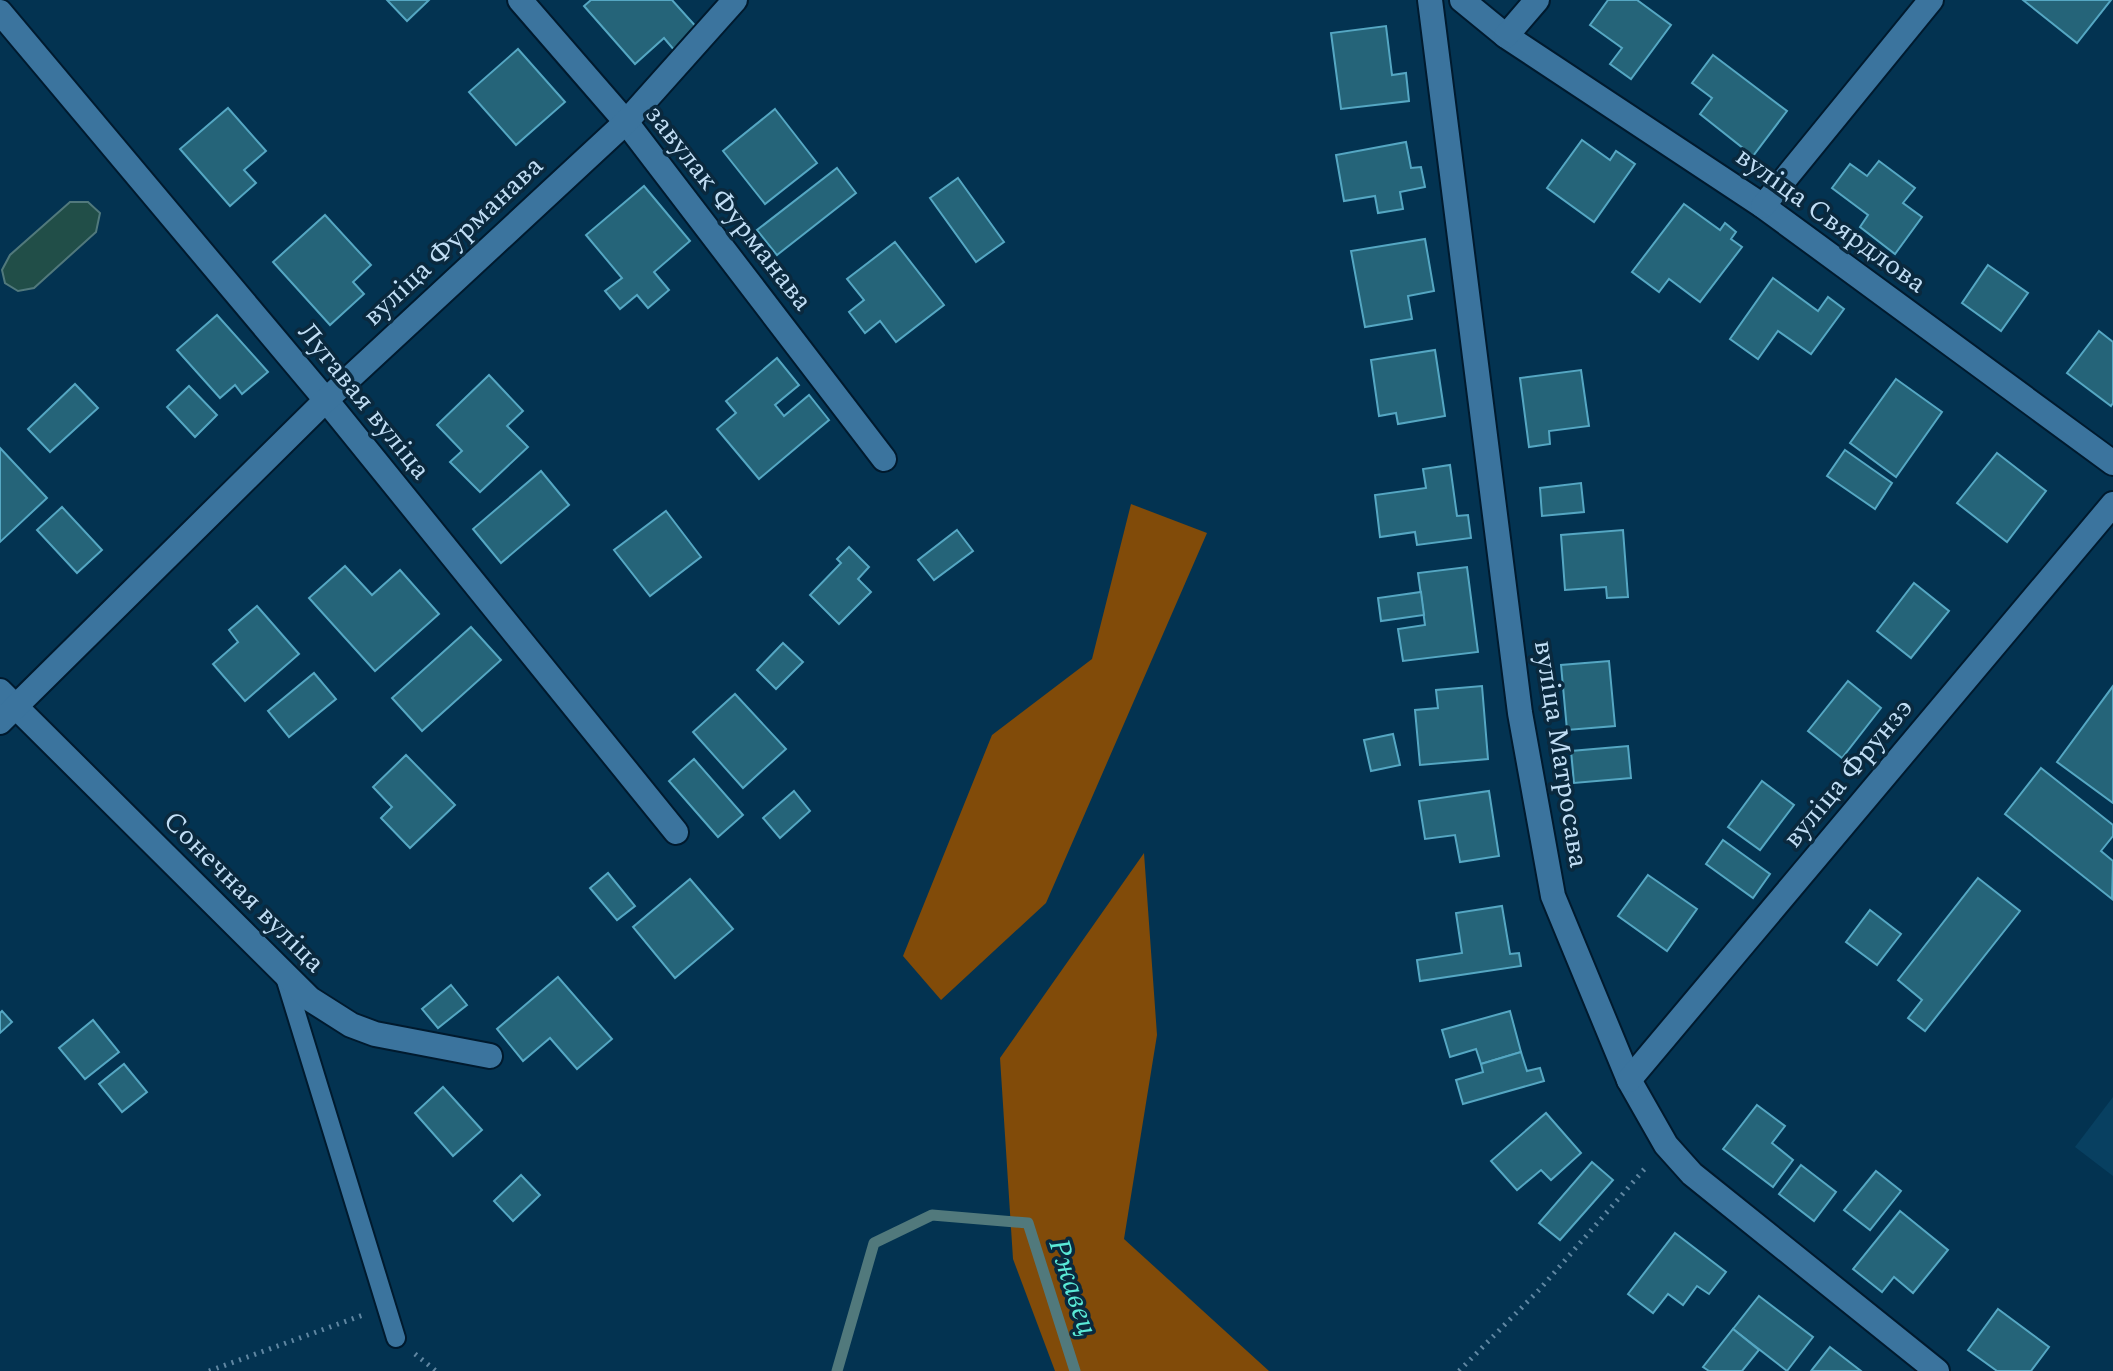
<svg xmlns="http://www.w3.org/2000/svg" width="2113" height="1371" font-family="Spectral,serif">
<rect width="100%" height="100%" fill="#033351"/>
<path fill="#084061" d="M2113 1097V1176L2075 1147Z"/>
<g fill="#814b09">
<path d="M1131 504 1207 533 1046 903 941 1000 903 956 992 735 1092 659Z"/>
<path d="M1144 853 1157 1035 1124 1239 1269 1371H1055L1013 1259 1000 1058Z"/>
</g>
<path fill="#214e48" stroke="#51797c" stroke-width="2" d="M70 202H88L100 213 96 232 34 288 18 291 5 283 2 270 10 255Z"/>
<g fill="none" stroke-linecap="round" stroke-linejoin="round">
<path stroke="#51797c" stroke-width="11" d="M837 1371 874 1243 932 1215 1028 1223 1075 1371"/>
</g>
<g fill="#256479" stroke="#55a7c3" stroke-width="2">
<path d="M387 0H429L407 21Z"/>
<path d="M591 0H672L699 30 675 51 664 38 635 64 584 6Z"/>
<path d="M1608 0H1637L1671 25 1631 79 1610 64 1622 48 1590 25Z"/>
<path d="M2023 0H2111L2077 43Z"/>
<path d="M1386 26 1392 75 1406 73 1409 101 1341 109 1331 33Z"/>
<path d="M518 49 565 102 516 145 469 92Z"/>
<path d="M1713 55 1787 111 1753 156 1700 114 1712 98 1692 83Z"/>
<path d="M228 108 266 151 244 170 256 183 230 206 180 149Z"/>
<path d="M775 109 817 163 765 204 723 151Z"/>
<path d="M1582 140 1610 160 1616 151 1635 164 1594 222 1547 188Z"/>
<path d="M1406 142 1411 168 1421 167 1425 187 1400 192 1403 209 1378 213 1375 196 1344 201 1336 155Z"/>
<path d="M1879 161 1915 188 1903 203 1922 217 1895 254 1860 227 1868 215 1832 188 1850 164 1867 176Z"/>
<path d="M837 168 856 193 777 255 757 230Z"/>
<path d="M958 178 1004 242 976 262 930 198Z"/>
<path d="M644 186 690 241 654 272 669 290 648 308 637 295 620 309 605 291 622 278 586 235Z"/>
<path d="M1684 204 1720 230 1725 223 1736 232 1731 239 1742 247 1700 302 1669 279 1659 292 1632 272Z"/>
<path d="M325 215 371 265 353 282 364 294 330 325 273 262Z"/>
<path d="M1425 239 1434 291 1408 296 1412 319 1365 327 1351 251Z"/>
<path d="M895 242 944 305 896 342 880 321 865 333 849 312 864 300 847 279Z"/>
<path d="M1988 265 2028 293 2001 331 1962 303Z"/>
<path d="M1773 278 1818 311 1828 297 1844 309 1811 354 1778 331 1758 359 1730 339Z"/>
<path d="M217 315 268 372 242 394 235 385 220 398 177 350Z"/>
<path d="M2099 331 2113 342V403L2111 406 2067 373Z"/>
<path d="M1435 350 1445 416 1398 424 1396 413 1379 416 1371 360Z"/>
<path d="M777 358 799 385 775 405 784 416 809 395 829 420 759 479 717 429 736 413 726 401Z"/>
<path d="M1581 370 1589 426 1549 431 1550 444 1529 447 1520 378Z"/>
<path d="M489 375 523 411 507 426 528 447 480 492 450 462 462 451 437 425Z"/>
<path d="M1896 379 1942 412 1896 477 1850 443Z"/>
<path d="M75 384 98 408 50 452 28 429Z"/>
<path d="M189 386 217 415 195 437 167 407Z"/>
<path d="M0 448 47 498 0 542Z"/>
<path d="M1845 450 1892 483 1875 509 1827 476Z"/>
<path d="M1997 453 2046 491 2007 542 1957 503Z"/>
<path d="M1450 465 1457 516 1468 515 1471 538 1417 545 1415 532 1380 537 1375 495 1426 488 1423 469Z"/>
<path d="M541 471 569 505 501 563 473 529Z"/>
<path d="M1581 483 1584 512 1542 516 1540 488Z"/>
<path d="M62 507 102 550 77 573 37 530Z"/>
<path d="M666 511 701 557 650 596 614 550Z"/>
<path d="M957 530 973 551 934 580 918 560Z"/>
<path d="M1623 530 1628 597 1607 598 1606 587 1565 590 1561 535Z"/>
<path d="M849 547 869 567 858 579 871 592 839 624 810 595 841 563 837 559Z"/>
<path d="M345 566 372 595 400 570 439 614 375 671 309 598Z"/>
<path d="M1467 567 1478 652 1403 661 1398 629 1425 625 1418 573Z"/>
<path d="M1914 583 1949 611 1911 658 1877 631Z"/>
<path d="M1421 592 1424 615 1381 621 1378 598Z"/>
<path d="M257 606 299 654 245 701 213 664 238 642 229 630Z"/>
<path d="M471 627 501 660 422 731 392 698Z"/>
<path d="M783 643 803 662 776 689 757 670Z"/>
<path d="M1609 661 1615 726 1567 730 1561 665Z"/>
<path d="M314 673 336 699 289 737 268 711Z"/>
<path d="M1848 681 1881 708 1842 758 1808 731Z"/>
<path d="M1482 686 1488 759 1420 765 1415 710 1438 708 1436 690Z"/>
<path d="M2113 686V803L2057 762Z"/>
<path d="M735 694 786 749 743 788 693 732Z"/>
<path d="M1393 734 1400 765 1371 771 1364 740Z"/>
<path d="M1628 746 1631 778 1574 783 1571 751Z"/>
<path d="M406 755 455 805 410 848 381 818 392 807 373 787Z"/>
<path d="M694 759 743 815 718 837 669 781Z"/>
<path d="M2041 768 2113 825V836L2101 851 2113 861 2112 899 2005 814Z"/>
<path d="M1762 781 1794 805 1760 850 1728 827Z"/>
<path d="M794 791 810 811 780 838 763 818Z"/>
<path d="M1489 791 1499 856 1460 862 1455 835 1425 839 1419 801Z"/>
<path d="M1723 840 1770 874 1753 898 1706 864Z"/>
<path d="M608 873 635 906 617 920 590 888Z"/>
<path d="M1648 875 1697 909 1667 951 1618 916Z"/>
<path d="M1978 878 2020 911 1925 1031 1908 1018 1922 1000 1898 980Z"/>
<path d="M690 879 733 929 675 978 633 927Z"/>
<path d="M1502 906 1510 954 1519 953 1521 966 1420 981 1417 960 1462 953 1456 913Z"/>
<path d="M1870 910 1901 934 1877 965 1846 942Z"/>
<path d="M558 977 612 1039 577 1069 550 1038 523 1061 497 1029Z"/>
<path d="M451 985 467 1005 438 1028 422 1009Z"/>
<path d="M2 1011 12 1022 0 1033V1013Z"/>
<path d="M1510 1011 1521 1052 1481 1064 1476 1049 1450 1057 1442 1030Z"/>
<path d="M93 1020 119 1052 85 1079 59 1048Z"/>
<path d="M1521 1052 1527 1071 1540 1068 1544 1081 1463 1104 1456 1080 1483 1072 1481 1064Z"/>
<path d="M124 1064 147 1092 122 1112 99 1084Z"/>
<path d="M443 1087 482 1130 453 1156 415 1113Z"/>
<path d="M1757 1105 1785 1126 1772 1143 1793 1160 1773 1187 1723 1149Z"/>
<path d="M1546 1113 1581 1153 1551 1180 1541 1170 1517 1190 1491 1161Z"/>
<path d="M1592 1162 1613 1180 1560 1240 1539 1223Z"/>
<path d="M1801 1165 1836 1192 1814 1221 1779 1194Z"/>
<path d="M1876 1171 1901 1191 1870 1230 1844 1210Z"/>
<path d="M521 1175 540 1195 513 1221 494 1201Z"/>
<path d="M1900 1211 1948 1250 1913 1293 1894 1277 1882 1292 1853 1269Z"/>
<path d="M1675 1233 1726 1272 1709 1294 1697 1286 1683 1305 1668 1294 1653 1313 1628 1294Z"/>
<path d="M1759 1296 1813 1337 1787 1371 1733 1329Z"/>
<path d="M1998 1309 2049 1347 2031 1371H1997L1968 1350Z"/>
<path d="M1733 1329 1759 1350 1742 1371H1709L1703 1367Z"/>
<path d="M1830 1347 1861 1371H1811Z"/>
</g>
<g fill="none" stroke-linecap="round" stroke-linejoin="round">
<defs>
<path id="lane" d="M284 974 396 1338"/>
<g id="street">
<path d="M520 0 626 122 884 459"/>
<path d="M1430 0 1520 713 1553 896 1629 1080 1666 1145 1692 1174 1937 1371"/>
<path d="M1462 0 1506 36 1763 206 2113 463"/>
<path d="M0 12 326 400 676 832"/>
<path d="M1506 36 1537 0"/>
<path d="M1763 206 1931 0"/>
<path d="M0 691 310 999 351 1025 375 1034 490 1056"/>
<path d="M0 722 326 400 626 122 735 0"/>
<path d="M1629 1080 2113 504"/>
</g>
</defs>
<use href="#lane" stroke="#001a2e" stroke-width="22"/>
<use href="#street" stroke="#001a2e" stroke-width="28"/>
<g stroke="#6087a2" stroke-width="5" stroke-dasharray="2 6" stroke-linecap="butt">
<path d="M415 1354 436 1371"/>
<path d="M209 1371 363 1315"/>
<path d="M1459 1371 1540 1289 1647 1166"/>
</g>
<use href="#lane" stroke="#3b749e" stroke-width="18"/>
<use href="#street" stroke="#3b749e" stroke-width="24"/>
</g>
<g text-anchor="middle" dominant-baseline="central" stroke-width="7" stroke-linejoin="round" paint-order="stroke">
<g font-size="28" fill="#c1def5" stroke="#0a293e">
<text transform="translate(729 208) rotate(52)">завулак Фурманава</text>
<text transform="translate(1831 220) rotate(36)">вуліца Свярдлова</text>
<text transform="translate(453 241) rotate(-43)">вуліца Фурманава</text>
<text transform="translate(364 401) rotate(51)">Лугавая вуліца</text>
<text transform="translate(1561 754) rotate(81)">вуліца Матросава</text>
<text transform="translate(1848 773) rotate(-50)">вуліца Фрунзэ</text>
<text transform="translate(244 892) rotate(45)">Сонечная вуліца</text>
</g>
<g font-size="30" font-style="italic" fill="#5aead7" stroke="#0a293e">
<text transform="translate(1073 1287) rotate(72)">Ржавец</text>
</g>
</g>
</svg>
